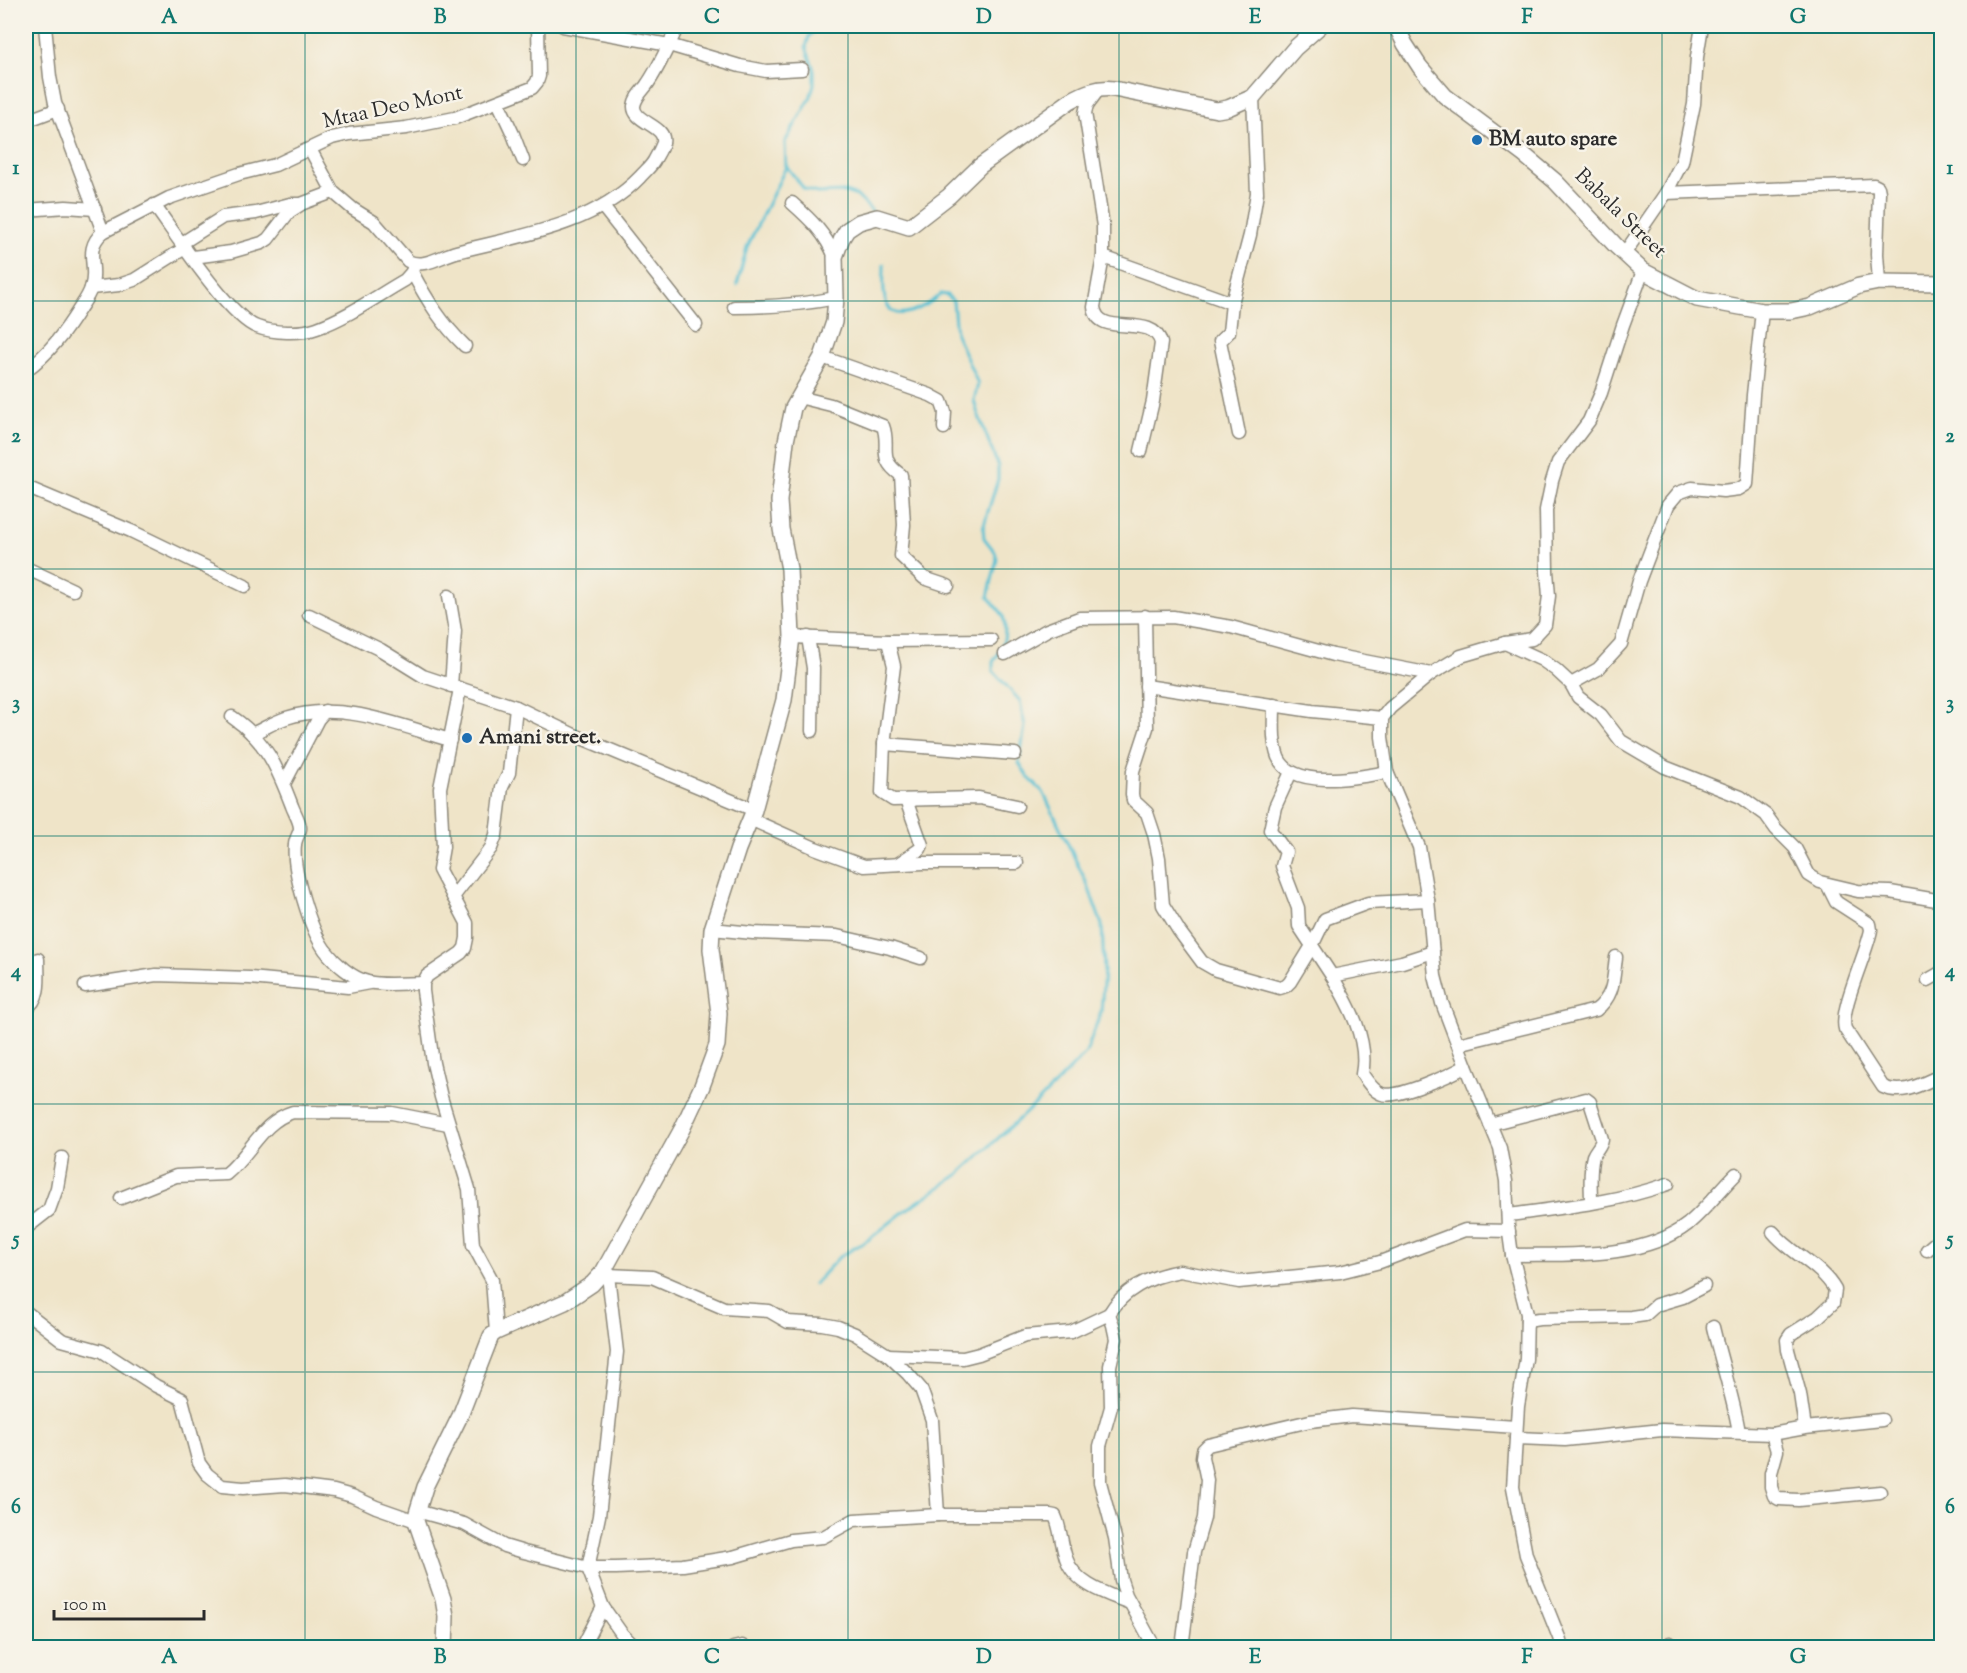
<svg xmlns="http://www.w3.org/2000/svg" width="1967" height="1673" font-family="'Sorts Mill Goudy',serif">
<rect width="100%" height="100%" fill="#f7f3e8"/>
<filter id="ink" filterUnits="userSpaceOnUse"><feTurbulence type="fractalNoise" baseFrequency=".0167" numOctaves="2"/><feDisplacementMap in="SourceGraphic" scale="12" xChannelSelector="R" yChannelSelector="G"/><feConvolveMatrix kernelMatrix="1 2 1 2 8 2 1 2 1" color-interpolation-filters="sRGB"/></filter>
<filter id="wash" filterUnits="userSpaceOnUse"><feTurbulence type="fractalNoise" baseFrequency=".008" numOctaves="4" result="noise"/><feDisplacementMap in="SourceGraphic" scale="24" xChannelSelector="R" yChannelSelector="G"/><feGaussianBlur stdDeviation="1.35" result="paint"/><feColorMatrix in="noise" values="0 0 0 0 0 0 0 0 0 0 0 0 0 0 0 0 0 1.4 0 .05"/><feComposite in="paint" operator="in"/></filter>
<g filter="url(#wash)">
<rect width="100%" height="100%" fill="#efe4c8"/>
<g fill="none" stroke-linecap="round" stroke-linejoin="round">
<g stroke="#57c0d3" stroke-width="3">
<path d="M787 167 804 189 817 193 845 192 857 196 872 211"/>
<path d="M737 285 747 247 786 167 785 142 810 99 814 84V70L806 47 809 36 820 26"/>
<path d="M814 1284 839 1257 868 1240 906 1210 959 1174 1040 1100 1086 1053 1101 1012 1104 971 1102 925 1088 886 1043 792 1028 777 1019 763 1025 726 1020 701 993 671V662C1003 649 1008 633 1003 616 1001 610 993 603 988 597L997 559 995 552 984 538 983 528 998 479V466L977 411 974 400 978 384 956 334 953 301 947 295 941 294C928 305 894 327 886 302 882 292 884 276 884 264"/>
</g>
</g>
</g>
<g filter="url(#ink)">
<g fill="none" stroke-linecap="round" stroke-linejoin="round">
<defs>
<g id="minor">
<path d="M45 26 50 77 55 103 103 232"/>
<path d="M563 26 669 45 740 66 766 71 802 69"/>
<path d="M1099 89 1087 105 1085 113 1103 226V257L1094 307C1098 340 1153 311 1161 343L1153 401 1141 451"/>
<path d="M498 102 513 134 523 160"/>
<path d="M26 121 58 109"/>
<path d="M310 149 333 192 353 209 374 222 408 261C423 269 441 256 456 252 519 236 593 226 640 177 645 171 652 166 655 159 658 154 661 148 663 143 667 125 633 123 634 106 635 98 641 92 646 86 659 68 668 46 678 26"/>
<path d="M1666 193 1874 185 1878 187 1879 192 1877 254 1879 282"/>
<path d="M792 203C811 220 825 233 835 257"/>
<path d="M154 205C174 232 229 317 257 327 273 333 301 334 317 328 348 317 377 296 405 280L412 272 414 264"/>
<path d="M603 207 696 325"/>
<path d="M26 210 66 207 95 209"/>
<path d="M182 243 223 217 256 213 290 204H301L333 192"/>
<path d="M1624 254 1666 193 1682 162 1694 104 1697 57 1702 26"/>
<path d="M193 257 231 252 262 243 268 239 289 212 300 205"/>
<path d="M1103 257 1232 303"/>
<path d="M412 272C427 300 442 324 465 346"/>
<path d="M91 288 119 285 134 280 185 248"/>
<path d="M734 307C769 307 801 305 836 298"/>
<path d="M822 357 930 395 941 401 945 412 944 428"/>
<path d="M26 370C49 354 65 332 80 308 84 302 89 295 91 288 99 266 82 251 103 232L169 198 239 174 275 165 332 138 349 134 406 128 455 118 532 88 537 82 539 76 538 26"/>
<path d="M799 397 831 405 883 426C891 447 876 458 901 475L904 525 901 556 924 578 948 586"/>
<path d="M1239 434 1220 341 1229 332 1232 303 1250 235 1257 193 1253 97"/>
<path d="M26 487 131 531 245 586"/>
<path d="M26 568 73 590"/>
<path d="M449 596 455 631 451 686"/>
<path d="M309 615 381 650 423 676 516 707 572 734 754 810"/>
<path d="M1145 616 1147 728 1133 771 1132 794 1133 800 1147 813 1154 834 1159 858 1163 905 1179 931 1202 962 1216 970 1280 988 1286 986 1290 982 1312 946 1325 919 1368 903 1428 900"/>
<path d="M792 637 888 641 991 640"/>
<path d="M808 637 813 668 812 731"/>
<path d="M888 641 894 666 884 744 882 793 893 800 979 798 1017 806"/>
<path d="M1505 643 1542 660 1556 670 1571 684 1578 697 1601 715 1621 741 1665 767 1741 797 1766 815 1776 829 1795 848 1809 875 1820 882 1858 891 1890 892 1942 901"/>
<path d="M1005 654 1047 630 1079 618 1173 617 1231 627 1333 655 1431 674"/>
<path d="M1571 684 1598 669 1621 644 1639 581 1668 505 1678 493 1692 488 1723 491 1739 489 1747 484 1753 395 1762 311"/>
<path d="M1146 686 1312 711 1382 718"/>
<path d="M460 689 440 788 443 847 439 870 467 923V938L465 948 461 953 427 976 423 983V991L433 1063 441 1097 469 1189 473 1245 492 1280 496 1332"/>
<path d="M1274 705C1274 721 1272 741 1278 757 1292 791 1360 777 1387 772"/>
<path d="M232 717C266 740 278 769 292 806 294 812 300 821 300 828 300 833 295 839 295 845 292 870 310 929 325 950 335 963 352 978 368 982 383 986 407 983 423 983"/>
<path d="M252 734C263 729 274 722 286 718 341 700 397 725 450 740"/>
<path d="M884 744 1015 754"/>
<path d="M1291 772 1275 807 1270 830 1286 852 1282 866 1298 908 1299 926 1332 976 1402 962 1433 952"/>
<path d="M284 784 318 719 325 711"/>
<path d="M750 819 815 848 864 866 923 863H1017"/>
<path d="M898 864 920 849 922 845 906 800"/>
<path d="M1827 884 1836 902 1870 924 1871 930C1867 953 1839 1010 1845 1029L1883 1087C1904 1096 1923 1083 1942 1075"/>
<path d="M453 897 491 848 496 835 502 787 509 773 516 707"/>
<path d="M712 929 753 933 837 936 890 948 921 958"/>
<path d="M1332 976C1349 1005 1369 1040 1362 1074 1367 1081 1373 1091 1382 1094 1397 1099 1451 1075 1466 1066"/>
<path d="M1928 980 1942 972"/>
<path d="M85 986 156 975 250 978 348 987 369 983"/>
<path d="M26 1008C42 999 38 976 38 959"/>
<path d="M1458 1044 1596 1010C1615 995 1613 979 1616 957"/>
<path d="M1490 1124 1586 1099 1590 1102 1602 1139C1601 1146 1596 1149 1593 1156 1589 1171 1591 1187 1591 1202"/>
<path d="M121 1198 176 1176 226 1174C250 1155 262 1121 293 1112L392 1113 448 1124"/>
<path d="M1508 1215C1561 1208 1617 1202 1668 1184"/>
<path d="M26 1228 49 1210 57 1188 62 1158"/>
<path d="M1773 1232C1791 1254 1821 1265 1835 1290L1833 1303 1818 1317 1791 1334 1787 1340 1788 1350 1800 1394 1805 1428"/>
<path d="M1927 1250 1942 1237"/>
<path d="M1512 1255C1567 1254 1642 1260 1688 1224 1705 1210 1720 1190 1736 1174"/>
<path d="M603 1272 608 1275 652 1277 724 1308 769 1311 788 1322 822 1324 838 1327 855 1334 888 1355 908 1374 921 1389 932 1420 938 1515"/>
<path d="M608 1275 617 1352 599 1516 588 1568 603 1607 622 1634 636 1648"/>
<path d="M26 1312 62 1340 102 1351 156 1386 182 1399 199 1463 207 1474 222 1486 243 1488 285 1485 334 1491 352 1496 376 1507 416 1521"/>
<path d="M1527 1321 1539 1319 1631 1317 1645 1315 1656 1305 1683 1297 1704 1286"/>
<path d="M1713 1327C1721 1362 1733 1396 1739 1432"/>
<path d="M888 1355 963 1358 979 1354 1025 1336 1071 1332 1109 1314"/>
<path d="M1772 1434 1777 1451 1771 1473V1487L1774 1496 1779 1499 1798 1500 1880 1492"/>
<path d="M1516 1438 1565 1440 1662 1430 1772 1434 1805 1428 1882 1420"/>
<path d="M417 1511 464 1524 504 1546 524 1552 588 1568H616L683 1565 733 1557 791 1540 823 1537 854 1520 938 1515H1050L1055 1516 1057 1521C1061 1533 1062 1546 1066 1558 1075 1585 1107 1594 1130 1603"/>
<path d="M582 1648 603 1607"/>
<path d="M733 1648 742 1646 745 1648"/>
<path d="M1155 1648 1126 1595 1121 1580 1115 1538 1100 1482V1446L1111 1407 1110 1366 1116 1339 1113 1325 1109 1314C1124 1289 1151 1276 1180 1271L1239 1282 1340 1272 1380 1262 1465 1230 1509 1231"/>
<path d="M1182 1648 1194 1552 1204 1518 1207 1480 1202 1457 1203 1450 1208 1445 1310 1421 1352 1416 1516 1427"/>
<path d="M1561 1648 1560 1640 1526 1555 1513 1487 1518 1406 1526 1359 1527 1314 1512 1255 1508 1226 1506 1181 1500 1148 1466 1066 1442 1003 1435 976 1428 900 1419 847 1387 772 1382 737V718L1390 708 1431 674 1461 656 1505 643 1532 639 1545 625 1549 596 1547 571 1546 510 1552 481 1558 462 1589 421 1601 393 1623 325 1643 271"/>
<path d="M1668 1648 1670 1643"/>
</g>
<g id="tertiary">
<path d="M1396 26 1405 44 1420 67 1445 96 1524 155 1555 181 1617 247 1643 271 1697 299 1762 311H1791L1810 307 1859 286 1879 282 1942 283"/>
<path d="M445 1648 446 1616 443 1599 416 1521 417 1513 425 1487 460 1416 491 1336 496 1332 565 1302 592 1284 603 1272 682 1129 702 1086 717 1045 719 1013 711 949 712 929 738 849 754 810 784 700 792 637 789 569 781 529 779 501 786 441 793 408 822 357 834 322 836 298 835 257 842 238 847 230 859 222 877 217 909 227 949 196 980 166 1070 101C1084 93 1097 87 1114 89L1217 110 1228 108 1253 97 1295 48 1320 26"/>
</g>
</defs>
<use href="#minor" stroke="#8d887a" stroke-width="15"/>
<use href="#tertiary" stroke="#8d887a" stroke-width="18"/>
<use href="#minor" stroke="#fff" stroke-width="12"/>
<use href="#tertiary" stroke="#fff" stroke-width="15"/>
</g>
</g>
<path fill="none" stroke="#0f766e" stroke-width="1.5" stroke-opacity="0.55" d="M305 26V1648M576 26V1648M848 26V1648M1119 26V1648M1391 26V1648M1662 26V1648M26 301H1942M26 569H1942M26 836H1942M26 1104H1942M26 1372H1942"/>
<g fill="#1f6fb2" stroke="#f7f3e8" stroke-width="2">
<circle cx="1477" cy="140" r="6"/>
<circle cx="467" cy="738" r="6"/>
</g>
<g text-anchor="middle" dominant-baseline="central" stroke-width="5" stroke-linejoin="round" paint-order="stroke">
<g font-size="21" fill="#2b2b2b" stroke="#f7f3e8">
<text transform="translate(393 108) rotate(-12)">Mtaa Deo Mont</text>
<text transform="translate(1620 214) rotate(44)">Babala Street</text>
</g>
<g font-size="21" font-weight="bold" fill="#2b2b2b" stroke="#f7f3e8" text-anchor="start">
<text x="1489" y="140">BM auto spare</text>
<text x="479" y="738">Amani street.</text>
</g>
</g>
<rect width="1967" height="1673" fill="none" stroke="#f7f3e8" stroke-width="66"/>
<path d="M54 1610v9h150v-9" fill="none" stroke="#2b2b2b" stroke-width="3"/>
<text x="63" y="1610" font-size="18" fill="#2b2b2b" stroke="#f7f3e8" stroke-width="4.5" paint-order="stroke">100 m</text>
<rect x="33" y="33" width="1901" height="1607" fill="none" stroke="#0f766e" stroke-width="2"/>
<g font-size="20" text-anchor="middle" font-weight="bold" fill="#0f766e">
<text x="169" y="23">A</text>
<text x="440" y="23">B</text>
<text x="712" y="23">C</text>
<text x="984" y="23">D</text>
<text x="1255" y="23">E</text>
<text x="1527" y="23">F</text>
<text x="1798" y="23">G</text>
<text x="16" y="174">1</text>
<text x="1950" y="174">1</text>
<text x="16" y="442">2</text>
<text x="1950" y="442">2</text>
<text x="16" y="709">3</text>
<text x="1950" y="709">3</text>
<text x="16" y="977">4</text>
<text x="1950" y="977">4</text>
<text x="16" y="1245">5</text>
<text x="1950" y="1245">5</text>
<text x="16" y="1513">6</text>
<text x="1950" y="1513">6</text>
<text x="169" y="1663">A</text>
<text x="440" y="1663">B</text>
<text x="712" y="1663">C</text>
<text x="984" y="1663">D</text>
<text x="1255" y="1663">E</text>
<text x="1527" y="1663">F</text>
<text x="1798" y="1663">G</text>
</g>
</svg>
